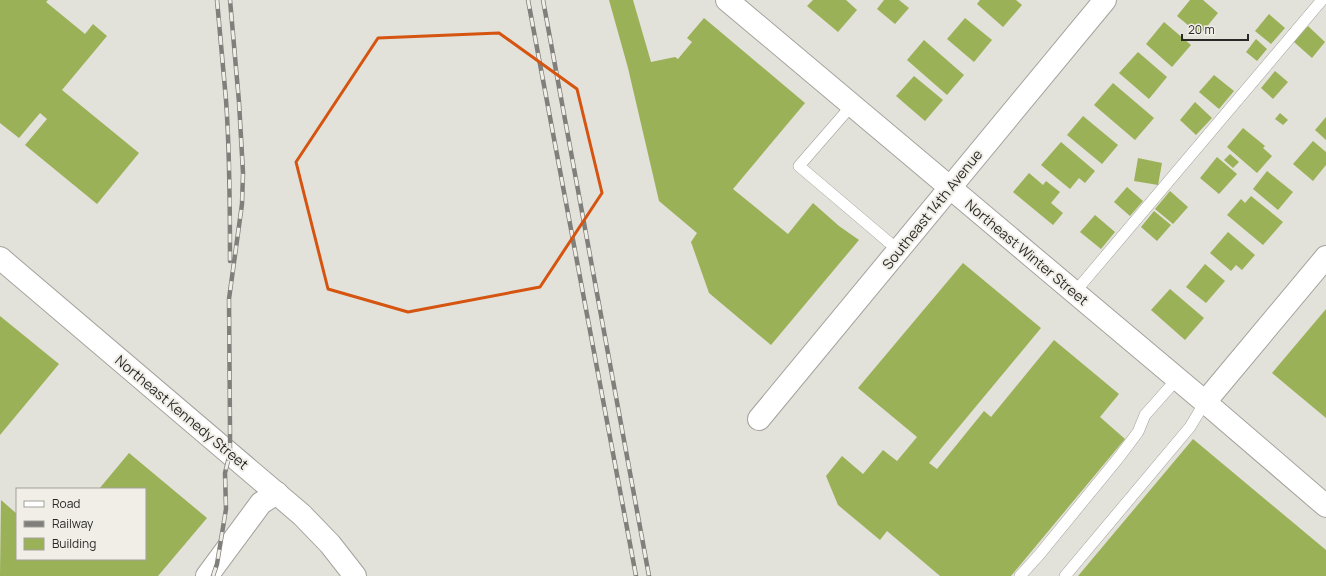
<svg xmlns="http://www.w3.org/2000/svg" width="1326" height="576" font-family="Manrope,sans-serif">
<rect width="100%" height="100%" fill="#e2e1da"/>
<g fill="#9bb157">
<path d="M0 0H48L46 2 85 34 93 24 107 36 62 90 139 153 97 204 25 145 47 119 40 113 19 138 0 123Z"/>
<path d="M609 0H633L651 62 675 57 678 59 692 42 687 38 704 18 805 103 733 189 788 234 813 203 839 226 859 240 771 345 709 293 691 242 697 233 659 201 628 68Z"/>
<path d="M813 0H846L857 10 838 32 807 6Z"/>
<path d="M884 0H899L909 8 895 24 877 9Z"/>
<path d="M980 0H1016L1022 5 1003 27 977 4Z"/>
<path d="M1190 0H1203L1218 13 1200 35 1177 16Z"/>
<path d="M1269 14 1285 28 1271 44 1255 31Z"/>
<path d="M965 18 992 40 974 62 947 39Z"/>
<path d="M1164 22 1191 45 1172 67 1146 44Z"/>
<path d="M1308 26 1325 42 1312 58 1294 42Z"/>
<path d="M1256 39 1267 49 1257 61 1246 52Z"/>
<path d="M924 40 964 75 947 95 907 60Z"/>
<path d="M1138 52 1167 77 1149 99 1119 73Z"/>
<path d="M1275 71 1288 82 1273 99 1261 88Z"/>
<path d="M1214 75 1234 91 1219 109 1199 92Z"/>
<path d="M914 76 943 100 925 121 896 96Z"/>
<path d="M1113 83 1154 118 1135 140 1094 105Z"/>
<path d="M1195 102 1212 118 1196 135 1180 120Z"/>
<path d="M1280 113 1288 120 1283 125 1275 119Z"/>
<path d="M1083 116 1118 145 1102 164 1067 135Z"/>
<path d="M1326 117V140L1315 130Z"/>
<path d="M1243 128 1265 146 1263 148 1272 156 1257 173 1227 147Z"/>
<path d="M1313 141 1326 152V165L1313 181 1293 164Z"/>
<path d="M1061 142 1095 171 1085 183 1079 178 1070 189 1041 165Z"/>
<path d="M1230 154 1239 162 1233 168 1224 160Z"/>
<path d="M1217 157 1237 174 1219 194 1200 178Z"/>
<path d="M1138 158 1162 163 1158 185 1134 181Z"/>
<path d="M1267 171 1293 192 1278 210 1253 189Z"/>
<path d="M1029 173 1043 185 1046 181 1060 192 1051 203 1063 213 1053 225 1013 192Z"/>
<path d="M1127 187 1143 201 1130 216 1114 202Z"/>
<path d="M1170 191 1188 207 1173 224 1155 209Z"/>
<path d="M1251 196 1283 222 1263 245 1227 215 1241 199 1245 203Z"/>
<path d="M1154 211 1171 225 1157 241 1141 227Z"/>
<path d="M1095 215 1115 232 1101 249 1080 232Z"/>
<path d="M1228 232 1255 255 1242 270 1236 265 1231 271 1210 253Z"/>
<path d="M963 263 1041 328 929 463 937 469 984 411 991 417 1054 340 1119 394 1100 417 1125 439 1011 576H940L887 531 880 540 838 505 826 476 842 456 863 474 883 450 897 461 917 437 858 388Z"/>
<path d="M1205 264 1225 281 1206 303 1186 287Z"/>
<path d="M1170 289 1204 318 1185 340 1151 310Z"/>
<path d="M1326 309V418L1272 373Z"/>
<path d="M0 316 59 364 0 435Z"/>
<path d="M1193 439 1326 550V576H1078Z"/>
<path d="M129 453 207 518 158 576H0L1 500 17 514V559H145V489H99Z"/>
</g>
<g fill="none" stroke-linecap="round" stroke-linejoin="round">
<defs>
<g id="lane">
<path d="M852 105 799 166 898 250"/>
<path d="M1075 292 1322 0"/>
<path d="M1020 576 1039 555 1120 456 1138 432 1145 415 1177 379"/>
<path d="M1065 576 1190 427 1205 402"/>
</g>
<g id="street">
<path d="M727 0 1205 402 1326 506"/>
<path d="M0 258 302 515 330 544 355 576"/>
<path d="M1205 402 1326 257"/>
<path d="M759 419 1105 0"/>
<path d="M207 576 261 503 277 493"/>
</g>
</defs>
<use href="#lane" stroke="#a4a29c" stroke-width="12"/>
<use href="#street" stroke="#a4a29c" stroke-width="24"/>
<use href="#lane" stroke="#fff" stroke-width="11"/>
<use href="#street" stroke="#fff" stroke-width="22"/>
<defs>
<g id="rail">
<path d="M217 0C220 33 223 67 226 100 230 154 230 208 230 261"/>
<path d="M528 0 636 576"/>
<path d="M543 0 649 576"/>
<path d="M213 576 217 564 226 509 225 473 230 453V430L229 299 242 204 243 173 239 102 230 0"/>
</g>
</defs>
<use href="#rail" stroke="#807f7b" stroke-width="4.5"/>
<use href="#rail" stroke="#f0eee7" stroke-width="3" stroke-dasharray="9" stroke-linecap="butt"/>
</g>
<path fill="none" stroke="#d5540f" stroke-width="3" stroke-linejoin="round" d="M499 33 577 89 602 193 540 287 408 312 328 289 296 162 378 38Z"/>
<g text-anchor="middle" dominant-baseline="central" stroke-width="4" stroke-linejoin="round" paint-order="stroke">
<g font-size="14" fill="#2a2927" stroke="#f0eee7">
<text transform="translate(932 209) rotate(-51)">Southeast 14th Avenue</text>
<text transform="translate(1027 252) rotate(40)">Northeast Winter Street</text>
<text transform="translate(182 412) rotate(40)">Northeast Kennedy Street</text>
</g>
</g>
<rect x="16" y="488" width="130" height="72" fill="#f0eee7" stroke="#a19f9a"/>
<rect x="24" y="501" width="20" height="6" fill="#ffffff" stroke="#a19f9a"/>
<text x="52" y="508" font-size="12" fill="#2a2927">Road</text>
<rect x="24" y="521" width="20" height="6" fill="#807f7b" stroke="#a19f9a"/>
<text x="52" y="528" font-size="12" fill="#2a2927">Railway</text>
<rect x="24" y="538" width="20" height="12" fill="#9bb157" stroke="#a19f9a"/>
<text x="52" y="548" font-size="12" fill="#2a2927">Building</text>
<path d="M1182 34v6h66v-6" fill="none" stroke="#2a2927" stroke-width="2"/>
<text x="1188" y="34" font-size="12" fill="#2a2927" stroke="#f0eee7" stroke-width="3" paint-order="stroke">20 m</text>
</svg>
